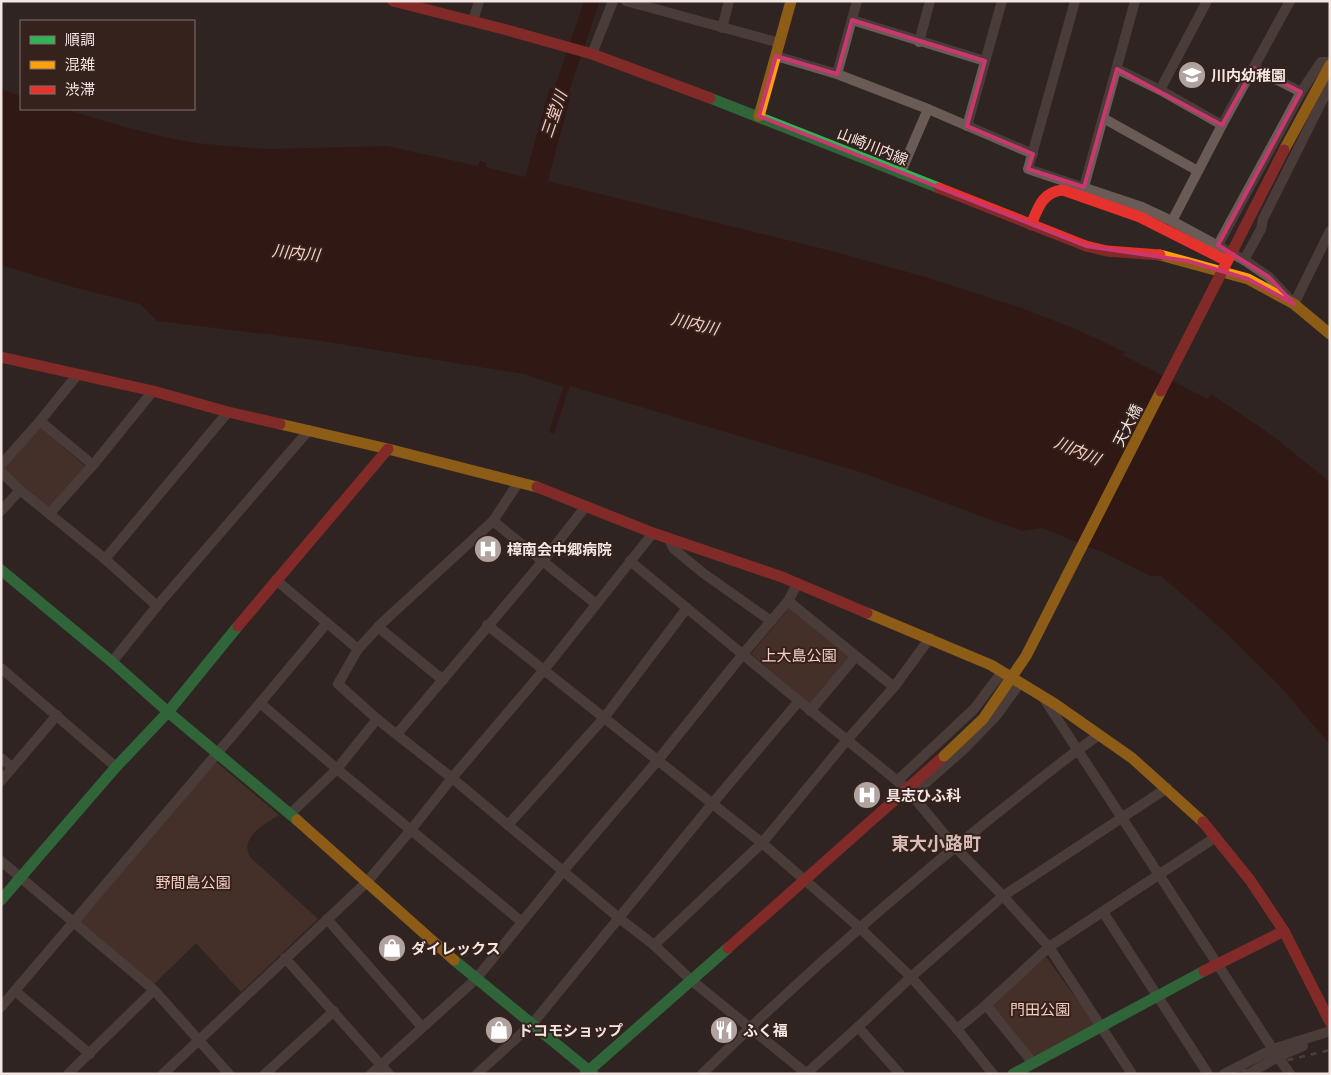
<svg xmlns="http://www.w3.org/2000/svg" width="1331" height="1075" font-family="Commissioner,'Noto Sans JP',sans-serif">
<rect width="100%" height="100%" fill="#2f2522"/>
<g fill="#603c32">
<path d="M40 427 86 467 49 508 4 469Z"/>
<path d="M789 608 850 657 811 705 751 654Z"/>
<path d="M215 761 279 815C265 824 239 837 250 857L318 919 241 992 196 943 153 985 80 923V919Z"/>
<path d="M1046 957 1095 1024 1034 1058 990 1006Z"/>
</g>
<path fill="#320c04" d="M550 87 571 94 548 181 824 249 926 277 1019 307 1076 329 1125 352 1123 355 1208 399 1211 394 1273 436 1330 482V745L1279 685 1224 631 1161 576H1150L1104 553 1042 528 1022 531 863 473 570 386 554 434 549 432 563 387 523 374 321 341 157 321 140 304 72 287 1 265V89L21 96V109H65L125 127 165 137 196 143 266 149 387 146 478 166 480 161 487 163 486 167 525 177Z"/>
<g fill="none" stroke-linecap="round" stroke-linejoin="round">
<path stroke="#320c04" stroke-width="15" d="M555 109 592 1"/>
<g stroke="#6a5b56" stroke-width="10">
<path d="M626 1 780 43"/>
<path d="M1075 1 1028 169 1142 207 1172 221 1244 260 1261 229 1263 219 1330 85"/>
<path d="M852 20 985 61"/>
<path d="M473 21 479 1"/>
<path d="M722 28 729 1"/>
<path d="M919 42 930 1"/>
<path d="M592 54 613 1"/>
<path d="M776 56 837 74 928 109 1033 154"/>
<path d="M1254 68 1301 92"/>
<path d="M1117 69 1160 90 1222 125"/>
<path d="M837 74 857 1"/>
<path d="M1160 90 1207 1"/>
<path d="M1103 118 1198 171"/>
<path d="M967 126 1002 1"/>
<path d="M900 174 928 109"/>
<path d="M1084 187 1135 1"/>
<path d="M1172 221 1222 125 1290 1"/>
<path d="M1218 245 1301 92 1321 62H1330"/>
<path d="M1244 260 1269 277 1294 304 1330 231"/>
<path d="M40 421 93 465"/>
<path d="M1 465 40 421 78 374"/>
<path d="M1 472 20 490 105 559 157 606"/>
<path d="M518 483 493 521 382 623 358 649 338 684 377 719 452 778 619 918 654 945 691 980 807 1074"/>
<path d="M1 511 20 490"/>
<path d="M50 513 93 465 153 391"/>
<path d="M493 521 596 604"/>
<path d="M668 538 674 549 703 573 771 621"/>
<path d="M105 559 228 412"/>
<path d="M630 561 799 701 906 788 955 847 1003 896 1049 947 1132 1074"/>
<path d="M276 580 358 649"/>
<path d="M788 601 894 687"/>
<path d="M487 625 762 843 860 928 911 977 957 1029 993 1074"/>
<path d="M378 627 443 680"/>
<path d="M112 662 157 606 309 430"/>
<path d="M1 668 116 767"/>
<path d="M1045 700 1278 1057 1290 1074"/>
<path d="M260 703 337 769 522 922"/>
<path d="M810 711 856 656"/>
<path d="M397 734 543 561 586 506"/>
<path d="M1 758 12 767"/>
<path d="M1 781 57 715"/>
<path d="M897 781 974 709 1002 672"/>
<path d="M912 795 964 749 996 716 1020 683"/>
<path d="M290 814 337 769 377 719"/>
<path d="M508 825 604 718 687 608"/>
<path d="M1 861 154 990 229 1074"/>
<path d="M1103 912 1208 1074"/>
<path d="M327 919 422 1027"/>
<path d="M654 945 762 843 847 740 894 687 930 638"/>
<path d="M285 958 389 1074"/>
<path d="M15 991 90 1054"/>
<path d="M986 1005 1033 1063"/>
<path d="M1 1007 260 703 327 623"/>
<path d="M858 1027 900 1074"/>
<path d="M957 1029 986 1005 1049 947 1216 837"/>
<path d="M68 1074 154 990"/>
<path d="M163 1074 367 882 410 831 452 778 544 670 653 533"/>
<path d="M265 1074 334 1011"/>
<path d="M371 1074 476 979 564 870 658 760 743 654 788 601 798 583"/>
<path d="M477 1074 533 1023 712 804 799 701"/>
<path d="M702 1074C794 984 891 898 991 818 1027 790 1062 760 1099 735"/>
<path d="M806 1074 858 1027 911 977 1003 896 1167 788"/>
<path d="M1224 1074 1273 1049 1330 1031"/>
<path d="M1248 1074 1278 1057 1303 1046"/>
</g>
<g stroke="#30b455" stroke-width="11">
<path d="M710 98 939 188"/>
<path d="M1 570 112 662 168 712 297 820"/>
<path d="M1 900 116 767 168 712 238 626"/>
<path d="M454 960 593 1074"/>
<path d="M585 1074 728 948"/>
<path d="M1013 1074 1204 971"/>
</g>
<g stroke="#ff9f0a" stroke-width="11">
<path d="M759 116 791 1"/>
<path d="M1284 150 1330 65"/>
<path d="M1160 255 1248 279 1294 304 1330 334"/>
<path d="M280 424 388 449 537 487"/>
<path d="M867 613 991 665 1055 704 1132 758 1203 822"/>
<path d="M297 820 454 960"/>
</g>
<g stroke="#e5322d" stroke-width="11">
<path d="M393 1 507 30 592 54 710 98"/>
<path d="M939 188 1086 246 1107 251 1160 255"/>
<path d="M1031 225C1038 208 1042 192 1063 190L1140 217 1227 261"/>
<path d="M1 357 153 391 228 412 280 424"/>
<path d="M537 487 653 533 782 577 867 613"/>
<path d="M238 626 388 449"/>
<path d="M1203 822 1250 880 1284 931 1330 1022"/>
<path d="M728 948 944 756"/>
<path d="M1204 971 1284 931"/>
</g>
<path stroke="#6b605d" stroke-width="2.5" stroke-dasharray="6 6" stroke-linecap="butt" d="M1229 1074 1330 1050"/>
<path stroke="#ff9f0a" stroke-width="11" d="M944 756 983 719 1026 656 1161 391"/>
<path stroke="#e5322d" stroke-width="11" d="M1161 391 1284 150"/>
</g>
<path d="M0 0H1331V1075H0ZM852 20 985 61 967 126 1033 154 1028 169 1084 187 1117 69 1222 125 1254 68 1301 92 1218 245 1269 277 1294 304 1248 279 1188 261 1086 246 759 116 776 56 837 74Z" fill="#2f2522" fill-opacity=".55" fill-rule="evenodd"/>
<path fill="none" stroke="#ca376f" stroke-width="4" stroke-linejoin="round" d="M852 20 985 61 967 126 1033 154 1028 169 1084 187 1117 69 1222 125 1254 68 1301 92 1218 245 1269 277 1294 304 1248 279 1188 261 1086 246 759 116 776 56 837 74Z"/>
<defs>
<symbol id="school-disc" viewBox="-11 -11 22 22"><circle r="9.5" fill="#afa29f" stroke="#35221c"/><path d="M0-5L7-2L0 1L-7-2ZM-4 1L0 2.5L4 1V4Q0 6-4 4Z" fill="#fff"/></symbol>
<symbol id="hospital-disc" viewBox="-11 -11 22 22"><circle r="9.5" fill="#afa29f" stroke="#35221c"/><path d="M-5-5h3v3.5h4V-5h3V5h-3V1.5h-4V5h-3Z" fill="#fff"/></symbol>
<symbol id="shop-disc" viewBox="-11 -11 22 22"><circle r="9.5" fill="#afa29f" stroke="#35221c"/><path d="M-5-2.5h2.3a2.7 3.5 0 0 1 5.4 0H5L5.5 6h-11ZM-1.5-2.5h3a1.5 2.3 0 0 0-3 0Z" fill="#fff"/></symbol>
<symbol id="restaurant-disc" viewBox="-11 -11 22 22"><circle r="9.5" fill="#afa29f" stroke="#35221c"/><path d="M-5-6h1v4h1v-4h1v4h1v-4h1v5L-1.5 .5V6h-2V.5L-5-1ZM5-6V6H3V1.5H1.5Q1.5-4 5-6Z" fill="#fff"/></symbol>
</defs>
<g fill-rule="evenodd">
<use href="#school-disc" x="1176" y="59" width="32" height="32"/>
<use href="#hospital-disc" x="472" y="533" width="32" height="32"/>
<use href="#hospital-disc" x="851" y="779" width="32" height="32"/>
<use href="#shop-disc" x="376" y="932" width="32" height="32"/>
<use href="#shop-disc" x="483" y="1014" width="32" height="32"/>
<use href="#restaurant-disc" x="708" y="1014" width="32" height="32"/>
</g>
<g text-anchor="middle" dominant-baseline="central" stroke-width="4" stroke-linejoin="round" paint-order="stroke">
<g font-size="15" font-weight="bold" fill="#f4e6e3" stroke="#35221c" text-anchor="start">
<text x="1211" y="75">川内幼稚園</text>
<text x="507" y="549">樟南会中郷病院</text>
<text x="886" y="795">具志ひふ科</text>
<text x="411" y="948">ダイレックス</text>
<text x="518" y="1030">ドコモショップ</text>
<text x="743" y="1030">ふく福</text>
</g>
<g font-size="15" fill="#f4e6e3" stroke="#35221c">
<text transform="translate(873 146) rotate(22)">山崎川内線</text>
<text transform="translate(1127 425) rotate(-63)">天大橋</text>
</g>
<g font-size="15" fill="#f6cfc4" stroke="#35221c">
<text x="799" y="655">上大島公園</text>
<text x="193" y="882">野間島公園</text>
<text x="1040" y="1009">門田公園</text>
</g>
<g font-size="16" font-style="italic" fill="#f7d0c5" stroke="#35221c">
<text transform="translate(553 114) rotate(-71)">三堂川</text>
<text transform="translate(296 252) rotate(6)">川内川</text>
<text transform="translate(695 323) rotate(13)">川内川</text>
<text transform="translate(1078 450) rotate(23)">川内川</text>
</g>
<g font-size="18" font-weight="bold" fill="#d8bdb6" stroke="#35221c">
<text x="936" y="843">東大小路町</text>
</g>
</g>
<rect width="1331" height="1075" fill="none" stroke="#f4e6e3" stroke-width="5"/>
<rect x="20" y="20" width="175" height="90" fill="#35221c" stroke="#81706c"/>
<rect x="30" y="36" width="25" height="8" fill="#30b455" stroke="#81706c"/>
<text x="65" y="45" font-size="15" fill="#f4e6e3">順調</text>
<rect x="30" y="61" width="25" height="8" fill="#ff9f0a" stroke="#81706c"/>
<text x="65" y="70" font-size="15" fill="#f4e6e3">混雑</text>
<rect x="30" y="86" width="25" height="8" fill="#e5322d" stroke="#81706c"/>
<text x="65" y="95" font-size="15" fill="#f4e6e3">渋滞</text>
</svg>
